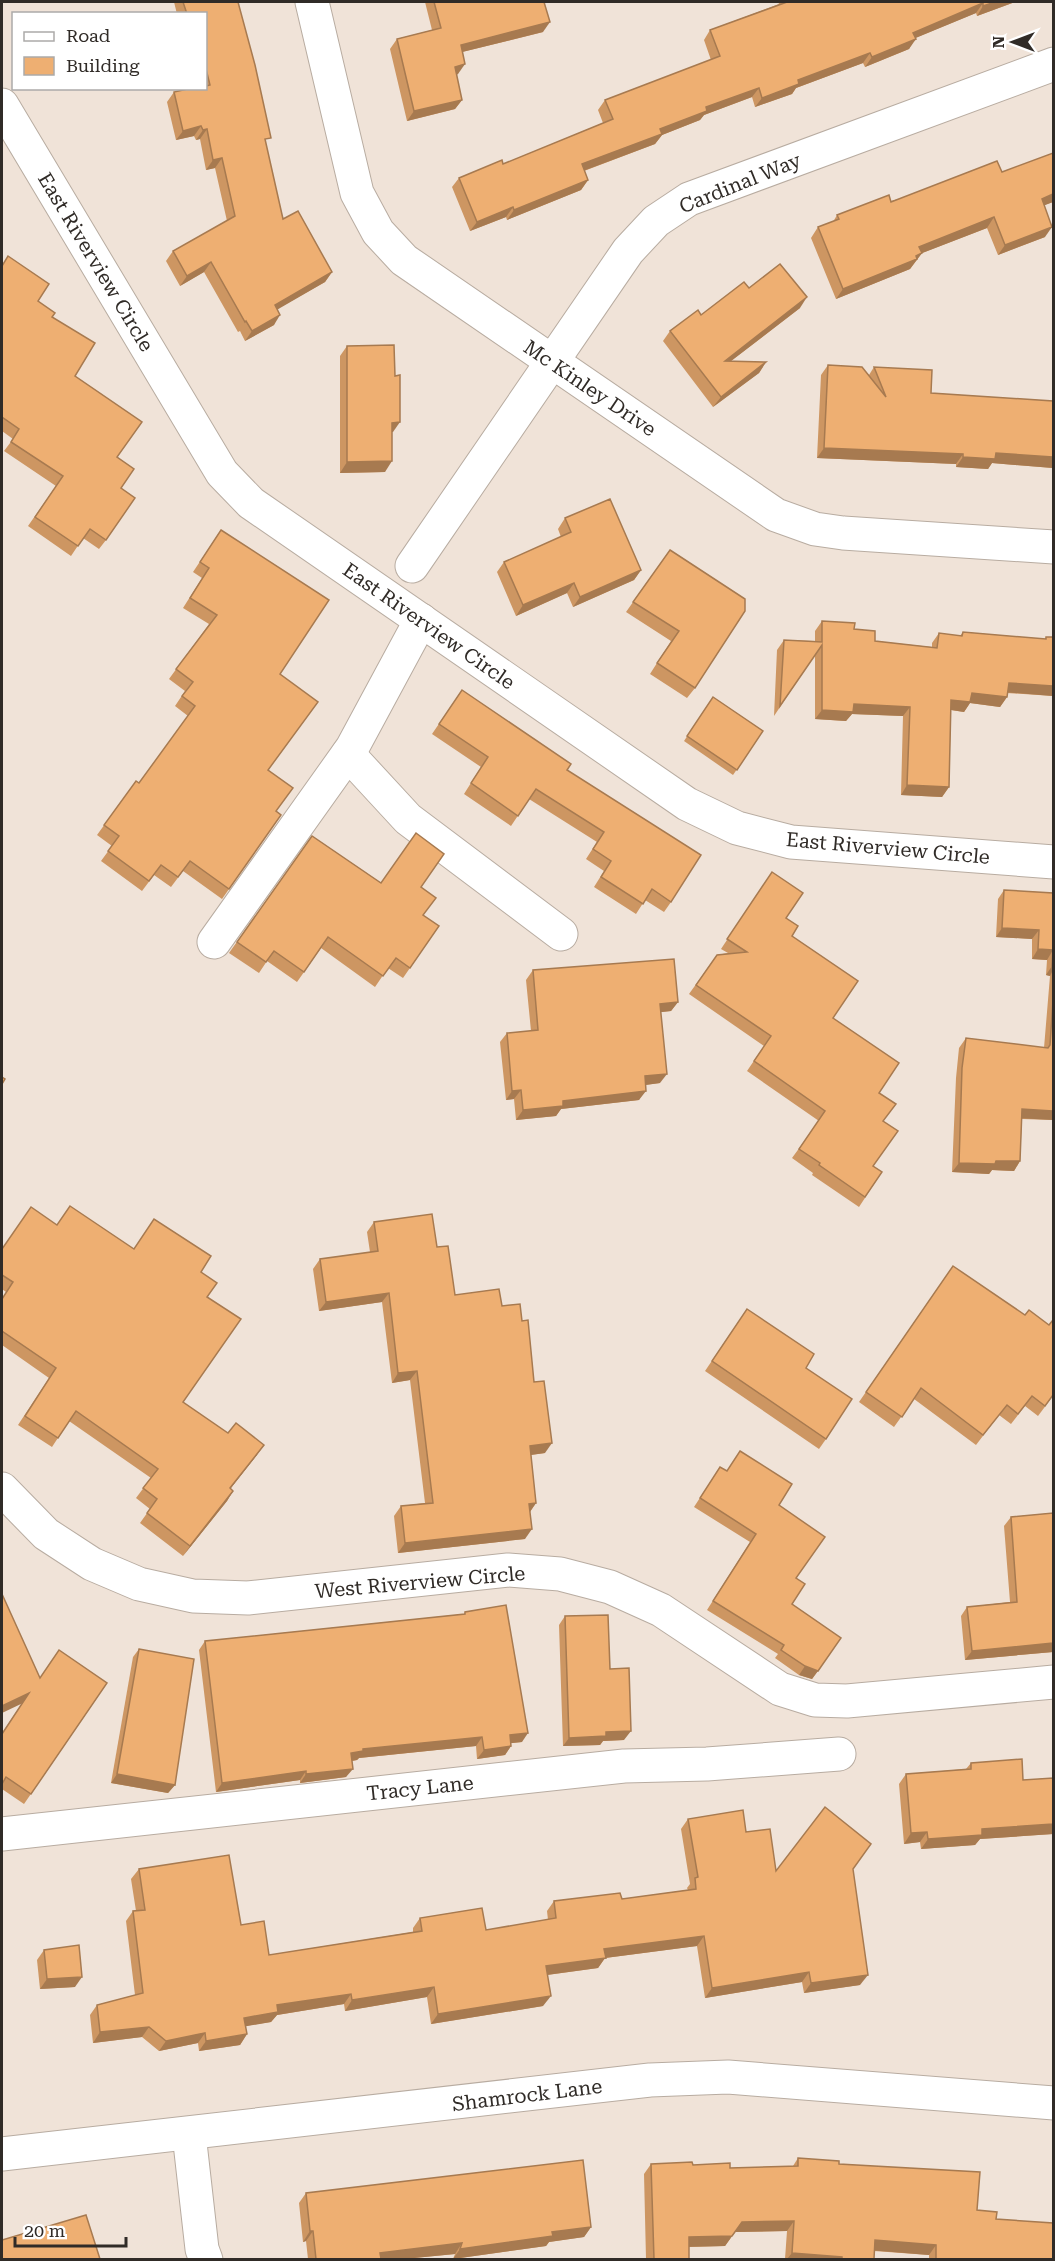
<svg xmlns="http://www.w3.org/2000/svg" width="1055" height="2261" font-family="'Roboto Serif',serif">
<rect width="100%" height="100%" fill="#f0e3d8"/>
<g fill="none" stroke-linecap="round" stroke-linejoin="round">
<defs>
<g id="minor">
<path d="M312 2 357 193 378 232 404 260 776 515 815 529 843 533 1054 547"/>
<path d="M2 105 222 473 251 503 687 804 737 828 791 842 1054 862"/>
<path d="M412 566 628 251 656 221 689 199 1054 64"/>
<path d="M348 754 408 819 561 934"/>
<path d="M214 942 352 748 421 620"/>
<path d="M2 1489 46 1534 92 1564 139 1584 193 1596 248 1598 508 1570 560 1574 610 1587 661 1610 780 1689 815 1700 847 1701 1054 1682"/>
<path d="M2 1834 624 1766 707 1764 839 1754"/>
<path d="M189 2134 202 2249 206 2260"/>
<path d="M2 2154 650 2080 728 2077 1054 2103"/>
</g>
</defs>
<use href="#minor" stroke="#b8aca1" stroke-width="35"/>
<use href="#minor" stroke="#fff" stroke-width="33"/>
</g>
<g fill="#cd9662">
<path d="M174 2H238L266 144 283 219 332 272 325 282 277 309 274 325 245 341 240 331 238 332 204 272 180 286 166 261 173 251 227 221 215 168 206 170 200 139 196 140 194 136 176 140 167 102 174 92 206 88V14H177Z"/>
<path d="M425 2H544L543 32 462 52 458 74 456 75 462 100 455 109 407 121 390 49 397 39 432 30Z"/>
<path d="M778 2H1015L977 16 976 13 915 38 909 49 865 67 863 63 796 88 792 94 755 107 752 97 704 115 700 120 662 135 655 144 584 171 588 180 581 190 507 220 506 217 470 231 452 187 459 178 503 164 603 123 598 110 605 100 711 60 704 40 710 30 779 4Z"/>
<path d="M1002 172 1053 202 1044 205 1045 237 998 255 987 228 922 253 910 269 836 299 811 238 818 227 833 222 837 215Z"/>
<path d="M2 266 38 301 52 317 75 376 117 457 121 488 106 540 99 549 83 538 71 556 28 526 56 486 4 451 13 439 2 431Z"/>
<path d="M749 288 800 308 731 361 766 362 759 373 713 407 663 341 670 331 701 315Z"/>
<path d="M347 346 393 432H392L385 472 340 473V356Z"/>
<path d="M828 365 869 375 874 367 931 393 1053 401V468L992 463 988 469 956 467V464L817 458 821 375Z"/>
<path d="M565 518 641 570 634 580 573 607 567 593 516 616 497 572 504 562 561 537 558 529Z"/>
<path d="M221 530 280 674 269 770 276 811 281 815 222 899 183 871 171 887 154 875 142 891 101 861 112 846 97 835 136 781 139 783 188 716 175 706 185 691 169 679 209 624 183 608 202 578 193 572Z"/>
<path d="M670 550 695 688 687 698 650 674 671 641 626 612Z"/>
<path d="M822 621 854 629 875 641 932 647V643L939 633 960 636 963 632 1045 639 1046 637H1053V696L1007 693V697L1000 707 970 703 964 712 951 710 949 787 942 797 901 795 903 716 852 714 846 721 815 719V655L774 716 777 650 784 640 815 641V631Z"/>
<path d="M462 690 567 770 671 902 664 912 645 900 636 914 594 887 604 871 586 859 597 842 529 799 511 826 464 794 481 767 432 734Z"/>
<path d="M713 697 763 731 733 775 684 741Z"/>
<path d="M312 836 381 883 421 887 423 915 439 926 403 978 388 968 375 987 321 948 297 982 267 961 259 973 229 953Z"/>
<path d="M772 872 792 936 833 1018 879 1093 883 1121 873 1166 882 1172 859 1207 812 1175 813 1173 792 1158 819 1121 747 1071 764 1046 689 994 717 955 728 953 721 949Z"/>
<path d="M1004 890 1053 893V1120L1022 1119 1020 1161 1014 1171 992 1170 989 1174 952 1172 956 1078 959 1048 966 1038 1044 1048 1050 976 1046 975 1047 960 1032 959V939L996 937 998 899Z"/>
<path d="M533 970 678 1002 671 1011 661 1012 660 1083 645 1085 639 1100 561 1109 556 1116 516 1120 514 1099 506 1100 500 1042 507 1033 531 1031 526 980Z"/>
<path d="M374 1222 437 1247 455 1295 502 1306 522 1321 534 1382 545 1453 531 1455 536 1503 530 1512 525 1539 398 1553 394 1516 401 1506 425 1503 410 1380 392 1383 382 1302 319 1311 313 1269 320 1259 370 1252 367 1232Z"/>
<path d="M57 1225 134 1249 201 1272 207 1297 183 1402 257 1455 230 1489 233 1491 227 1501 183 1556 140 1523 150 1509 136 1498 151 1478 69 1421 52 1447 18 1425 49 1378 2 1345V1299L6 1292 2 1289V1249Z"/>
<path d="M953 1266 1053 1396 1038 1416 1025 1406 1011 1424 999 1415 976 1445 914 1399 894 1427 859 1402Z"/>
<path d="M747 1309 806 1368 826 1439 819 1449 705 1371Z"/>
<path d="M720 1467 779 1505 796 1578 792 1604 841 1638 812 1679 799 1675 775 1658 778 1654 707 1610 750 1542 694 1507Z"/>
<path d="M1053 1513V1652L965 1660 961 1616 967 1607 1010 1602 1004 1526 1011 1517Z"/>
<path d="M465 1612 522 1742 511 1743V1746L505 1755 477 1759 476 1746 359 1758 357 1760 352 1761 346 1777 300 1783V1780L216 1792 199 1650 205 1641 464 1614Z"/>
<path d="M565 1616 610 1669 624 1740 603 1741 600 1745 563 1746 559 1625Z"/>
<path d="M139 1649 175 1785 168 1793 111 1783 133 1657Z"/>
<path d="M40 1677 107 1683 24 1804 2 1789V1733Z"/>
<path d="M971 1763 1023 1780 1053 1778V1834L980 1839 975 1845 921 1849 920 1842 904 1844 899 1784 906 1774 966 1769Z"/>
<path d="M688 1819 746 1832 776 1871 853 1869 860 1985 804 1993 802 1982 705 1998 697 1946 605 1958 598 1968 547 1975 543 2006 431 2024 427 1997 345 2011 344 2004 277 2015 271 2022 245 2026 247 2034 240 2045 199 2051 198 2043 159 2051 142 2037 93 2043 90 2015 97 2005 135 1995 126 1921 133 1911H136L131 1879 139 1869 241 1925 269 1955 413 1932V1928L420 1918 486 1930 548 1920 547 1911 554 1901 622 1899 688 1890 687 1888 690 1884 681 1829Z"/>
<path d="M44 1950 75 1987 40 1989 37 1960Z"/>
<path d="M798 2158 839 2164 977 2210 996 2219 1053 2259H929V2255L874 2251V2259H785L787 2231 735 2232 725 2246 689 2247V2259H646L644 2174 651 2164 730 2168 793 2166Z"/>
<path d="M306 2193 591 2227 584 2237 549 2242 546 2246 453 2259 455 2254 404 2259H308L306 2241 303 2242 299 2203Z"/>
</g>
<g fill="#a77a50">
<path d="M995 2H1015L977 16 983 6Z"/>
<path d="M983 3 976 13 906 42 913 33Z"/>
<path d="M550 22 543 32 454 54 461 45Z"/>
<path d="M916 39 909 49 865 67 872 57Z"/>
<path d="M870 53 863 63 796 88 792 94 755 107 762 98 798 80Z"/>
<path d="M465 64 458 74 448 77 455 67Z"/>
<path d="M759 88 752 97 704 115 700 120 662 135 655 144 575 174 582 164 706 107Z"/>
<path d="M462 100 455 109 407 121 414 111Z"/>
<path d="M201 126 194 136 176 140 183 131Z"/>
<path d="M207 129 200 139 196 140 203 130Z"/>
<path d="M222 158 215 168 206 170 213 160Z"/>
<path d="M588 180 581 190 507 220 514 210Z"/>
<path d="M1053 194V202L1035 209 1042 199Z"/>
<path d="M513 207 506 217 470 231 477 222Z"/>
<path d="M994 217 987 228 912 257 919 247Z"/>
<path d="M1052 227 1045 237 998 255 1005 245Z"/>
<path d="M922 253 910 269 836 299 843 289Z"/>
<path d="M211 262 204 272 180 286 187 276Z"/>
<path d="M332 272 325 282 268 315 275 305Z"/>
<path d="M807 297 800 308 718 371 725 361Z"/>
<path d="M280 315 274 325 245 341 252 331Z"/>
<path d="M766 362 759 373 713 407 721 397Z"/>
<path d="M400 422 393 432 385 433 392 423Z"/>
<path d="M824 448 963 454 956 464 817 458Z"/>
<path d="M996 453 1053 457V468L992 463 988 469 956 467 963 457Z"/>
<path d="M392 461 385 472 340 473 347 462Z"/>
<path d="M641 570 634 580 573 607 580 597Z"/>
<path d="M574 583 567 593 516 616 523 605Z"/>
<path d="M1009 683 1053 686V696L1002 692Z"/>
<path d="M972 693 1007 697 1000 707 970 703 964 712 945 709 951 700Z"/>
<path d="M854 704 910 707 903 716 852 714 846 721 815 719 822 710Z"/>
<path d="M907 785 949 787 942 797 901 795Z"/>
<path d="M1002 928 1039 930 1032 939 996 937Z"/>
<path d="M1038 949 1053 950 1047 960 1032 959Z"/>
<path d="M1052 966H1053V970L1050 976 1046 975Z"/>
<path d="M678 1002 671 1011 653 1013 660 1004Z"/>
<path d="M667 1074 660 1083 638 1086 645 1076Z"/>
<path d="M521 1090 514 1099 506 1100 512 1091Z"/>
<path d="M646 1091 639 1100 561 1109 556 1116 516 1120 523 1110 563 1101Z"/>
<path d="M1022 1109 1053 1111V1120L1016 1118Z"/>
<path d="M996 1161H1020L1014 1171 992 1170 989 1174 952 1172 959 1163Z"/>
<path d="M389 1293 382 1302 319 1311 326 1302Z"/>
<path d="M417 1371 410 1380 392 1383 398 1373Z"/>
<path d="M552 1443 545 1453 523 1456 530 1446Z"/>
<path d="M264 1445 257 1455 223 1498 230 1488Z"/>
<path d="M233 1491 227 1501 183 1556 190 1546Z"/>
<path d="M536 1503 529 1513V1504Z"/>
<path d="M532 1529 525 1539 398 1553 405 1543Z"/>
<path d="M1053 1643V1652L965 1660 972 1651Z"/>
<path d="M805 1666 818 1671 812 1679 799 1675Z"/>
<path d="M29 1693 23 1703 2 1713V1706Z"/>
<path d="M631 1731 624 1740 603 1741 600 1745 563 1746 569 1738 606 1732Z"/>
<path d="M528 1733 522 1742 504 1744 510 1735Z"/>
<path d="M482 1737 476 1746 359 1758 357 1760 345 1762 351 1753 363 1749Z"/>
<path d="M511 1746 505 1755 477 1759 484 1750Z"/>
<path d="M353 1769 346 1777 300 1783 306 1774Z"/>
<path d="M306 1771 300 1780 216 1792 222 1783Z"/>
<path d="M117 1774 175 1785 168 1793 111 1783Z"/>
<path d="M1053 1824V1834L980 1839 975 1845 921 1849 928 1839 982 1829Z"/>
<path d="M927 1832 920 1842 904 1844 911 1833Z"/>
<path d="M704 1936 697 1946 605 1958 598 1968 539 1976 546 1966 604 1949Z"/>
<path d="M809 1972 802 1982 705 1998 712 1988Z"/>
<path d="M868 1975 860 1985 804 1993 811 1983Z"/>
<path d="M82 1977 75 1987 40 1989 47 1979Z"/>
<path d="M434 1987 427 1997 345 2011 352 2000Z"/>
<path d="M351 1994 344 2004 277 2015 271 2022 236 2028 244 2018 277 2005Z"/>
<path d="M551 1996 543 2006 431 2024 438 2014Z"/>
<path d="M149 2027 142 2037 93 2043 100 2032Z"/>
<path d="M205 2033 198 2043 159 2051 166 2041Z"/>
<path d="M247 2034 240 2045 199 2051 206 2041Z"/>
<path d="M794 2221 787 2231 735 2232 725 2246 682 2247 689 2237 742 2222Z"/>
<path d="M591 2227 584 2237 549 2242 546 2246 453 2259 460 2249 552 2232Z"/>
<path d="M310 2231H313L306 2241 303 2242Z"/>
<path d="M875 2240 936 2245 929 2255 868 2250Z"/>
<path d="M462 2243 455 2254 404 2259H376L380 2253Z"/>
<path d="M792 2253 842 2257 841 2259H787Z"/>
</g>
<g fill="#eeaf72" stroke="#a77a50" stroke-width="1.5">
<path d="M183 2H238L255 65 271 138 265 139 283 219 298 211 332 272 275 305 280 315 252 331 246 321 245 322 211 262 187 276 173 251 235 216 222 158 213 160 207 129 203 130 201 126 183 131 174 92 192 88H206V86L210 85 206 69V14H187Z"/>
<path d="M434 2H544L550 22 461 45 465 64 455 67 462 100 414 111 397 39 441 28Z"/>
<path d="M787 2H995L983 6V3L913 33 916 39 872 57 870 53 798 80 799 84 762 98 759 88 706 107 707 111 660 129 662 134 582 164 588 180 514 210 513 207 477 222 459 178 502 160 503 164 613 119 605 100 720 56 710 30Z"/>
<path d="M1053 153V194L1042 199 1052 227 1005 245 994 217 919 247 922 253 916 256 917 259 843 289 818 227 839 219 837 215 889 195 891 202 997 161 1002 172Z"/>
<path d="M8 256 49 284 38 301 55 313 52 317 95 343 75 376 142 422 117 457 134 469 121 488 135 498 106 540 90 529 78 546 35 517 63 476 11 442 19 429 2 417V266Z"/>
<path d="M780 264 807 297 725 361 766 362 721 397 670 331 698 310 701 315 744 282 749 288Z"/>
<path d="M394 345 395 376 400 375V422L392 423V461L347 462V346Z"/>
<path d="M828 365 862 367 886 397 874 367 932 370 931 393 1053 401V457L996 453 995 459 963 457V454L824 448Z"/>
<path d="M610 499 641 570 580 597 574 583 523 605 504 562 571 532 565 518Z"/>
<path d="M221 530 329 600 280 674 318 702 268 770 293 788 276 811 281 815 229 889 190 861 178 877 161 865 149 881 108 851 119 836 104 825 136 781 139 783 195 706 182 696 193 682 176 669 217 615 190 598 209 568 200 562Z"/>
<path d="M670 550 745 599V611L695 688 657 663 679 631 633 602Z"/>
<path d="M822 621 855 623 854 629 875 631V641L937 648 939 633 962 636 963 632 1046 639V637H1053V686L1009 683 1007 697 972 693 970 702 951 700 949 787 907 785 910 707 854 704 853 712 822 710V645L780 706 784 640 822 642Z"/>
<path d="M462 690 571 764 567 770 701 855 671 902 652 889 643 904 601 877 611 861 593 849 604 832 536 789 518 816 471 783 488 757 439 724Z"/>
<path d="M713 697 763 731 737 770 687 736Z"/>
<path d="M416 833 444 854 421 887 436 898 423 915 439 926 410 968 396 958 383 976 328 937 304 972 274 951 266 962 237 942 312 836 381 883Z"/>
<path d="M772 872 803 893 786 918 798 926 792 936 858 981 833 1018 899 1063 879 1093 896 1104 883 1121 898 1131 873 1166 882 1172 865 1197 819 1165 820 1163 799 1149 825 1111 754 1061 771 1036 696 985 717 955 747 952 727 939Z"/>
<path d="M1004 890 1053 893V966H1052L1053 950 1038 949 1039 930 1002 928Z"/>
<path d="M674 959 678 1002 660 1004 667 1074 645 1076 646 1091 563 1101V1106L523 1110 521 1090 512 1091 507 1033 538 1030 533 970Z"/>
<path d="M1053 1001V1111L1022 1109 1020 1161H996L995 1164 959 1163 962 1068 966 1038 1048 1048 1050 1045Z"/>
<path d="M2 1077 5 1079 2 1084Z"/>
<path d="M70 1206 134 1249 154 1219 211 1256 201 1272 217 1283 207 1297 241 1319 183 1402 228 1433 236 1423 264 1445 230 1488 233 1491 190 1546 147 1513 157 1499 143 1488 158 1469 76 1411 58 1438 25 1416 56 1368 2 1331V1299L13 1282 2 1275V1249L31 1207 57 1225Z"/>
<path d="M432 1214 437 1247 448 1246 455 1295 499 1289 502 1306 520 1304 522 1321 528 1320 534 1382 544 1381 552 1443 530 1446 536 1503 529 1504 532 1529 405 1543 401 1506 433 1503 417 1371 398 1373 389 1293 326 1302 320 1259 378 1251 374 1222Z"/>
<path d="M953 1266 1025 1315 1029 1310 1049 1325 1053 1320V1395L1045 1406 1032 1396 1018 1414 1007 1405 983 1435 921 1388 902 1417 866 1392Z"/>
<path d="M747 1309 814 1354 806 1368 852 1399 826 1439 712 1361Z"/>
<path d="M740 1451 792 1484 779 1505 825 1537 796 1578 805 1584 792 1604 841 1638 818 1671 805 1666 781 1650 784 1645 713 1601 756 1534 700 1498 720 1467 727 1471Z"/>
<path d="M1053 1513V1643L972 1651 967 1607 1017 1602 1011 1517Z"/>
<path d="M2 1594 40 1678 59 1650 107 1683 31 1794 6 1777 2 1784V1734L29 1693 2 1706Z"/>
<path d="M506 1605 528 1733 510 1735 511 1746 484 1750 482 1737 363 1749V1751L351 1753 353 1769 306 1774V1771L222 1783 205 1641 465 1614V1612Z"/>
<path d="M608 1615 610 1669 629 1668 631 1731 606 1732V1736L569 1738 565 1616Z"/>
<path d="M139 1649 194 1659 175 1785 117 1774Z"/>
<path d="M1022 1759 1023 1780 1053 1778V1824L982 1829V1835L928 1839 927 1832 911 1833 906 1774 971 1769V1763Z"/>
<path d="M825 1807 871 1844 853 1869 868 1975 811 1983 809 1972 712 1988 704 1936 604 1949 606 1958 546 1966 551 1996 438 2014 434 1987 352 2000 351 1994 277 2005 278 2012 244 2018 247 2034 206 2041 205 2033 166 2041 149 2027 100 2032 97 2005 143 1993 133 1911 145 1910 139 1869 229 1855 241 1925 264 1921 269 1955 422 1931 420 1918 482 1908 486 1930 556 1918 554 1901 620 1893 622 1899 696 1889 695 1878 698 1877 688 1819 743 1810 746 1832 770 1829 776 1871Z"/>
<path d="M79 1945 82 1977 47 1979 44 1950Z"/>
<path d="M798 2158 839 2161V2164L980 2172 977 2210 997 2212 996 2219 1053 2223V2259H936V2245L875 2240 874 2259H842V2257L792 2253 794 2221 742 2222 732 2236 689 2237V2259H654L651 2164 692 2162 693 2165 730 2163V2168L798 2166Z"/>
<path d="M583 2160 591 2227 552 2232 553 2236 460 2249 462 2243 380 2253 381 2259H316L313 2231H310L306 2193Z"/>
<path d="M86 2215 100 2259H2V2240Z"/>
</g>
<g text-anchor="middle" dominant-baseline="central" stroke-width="5" stroke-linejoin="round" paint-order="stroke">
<g font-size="20" fill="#302b27" stroke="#fff">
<text transform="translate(740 183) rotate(-22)">Cardinal Way</text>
<text transform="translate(96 262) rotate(59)">East Riverview Circle</text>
<text transform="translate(590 388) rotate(34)">Mc Kinley Drive</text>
<text transform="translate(429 626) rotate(35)">East Riverview Circle</text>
<text transform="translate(888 848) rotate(5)">East Riverview Circle</text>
<text transform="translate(420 1582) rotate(-5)">West Riverview Circle</text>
<text transform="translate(420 1788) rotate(-6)">Tracy Lane</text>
<text transform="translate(527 2095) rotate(-7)">Shamrock Lane</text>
</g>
</g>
<rect width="1055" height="2261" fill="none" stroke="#302b27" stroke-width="6"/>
<rect x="12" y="12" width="195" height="78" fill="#ffffff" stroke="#acaaa9" stroke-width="1.5"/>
<rect x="24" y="32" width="30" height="9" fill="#ffffff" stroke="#acaaa9" stroke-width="1.5"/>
<text x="66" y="42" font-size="18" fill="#302b27">Road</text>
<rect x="24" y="57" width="30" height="18" fill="#eeaf72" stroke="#acaaa9" stroke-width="1.5"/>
<text x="66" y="72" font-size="18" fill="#302b27">Building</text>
<g transform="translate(1013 42) rotate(270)" stroke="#ffffff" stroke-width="4.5" paint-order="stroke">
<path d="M0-4.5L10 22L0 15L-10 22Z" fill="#302b27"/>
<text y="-9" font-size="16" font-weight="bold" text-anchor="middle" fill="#302b27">N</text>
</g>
<path d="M15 2237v9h111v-9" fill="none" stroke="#302b27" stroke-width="3"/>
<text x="24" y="2237" font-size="18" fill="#302b27" stroke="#ffffff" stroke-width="4.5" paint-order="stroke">20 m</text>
</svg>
